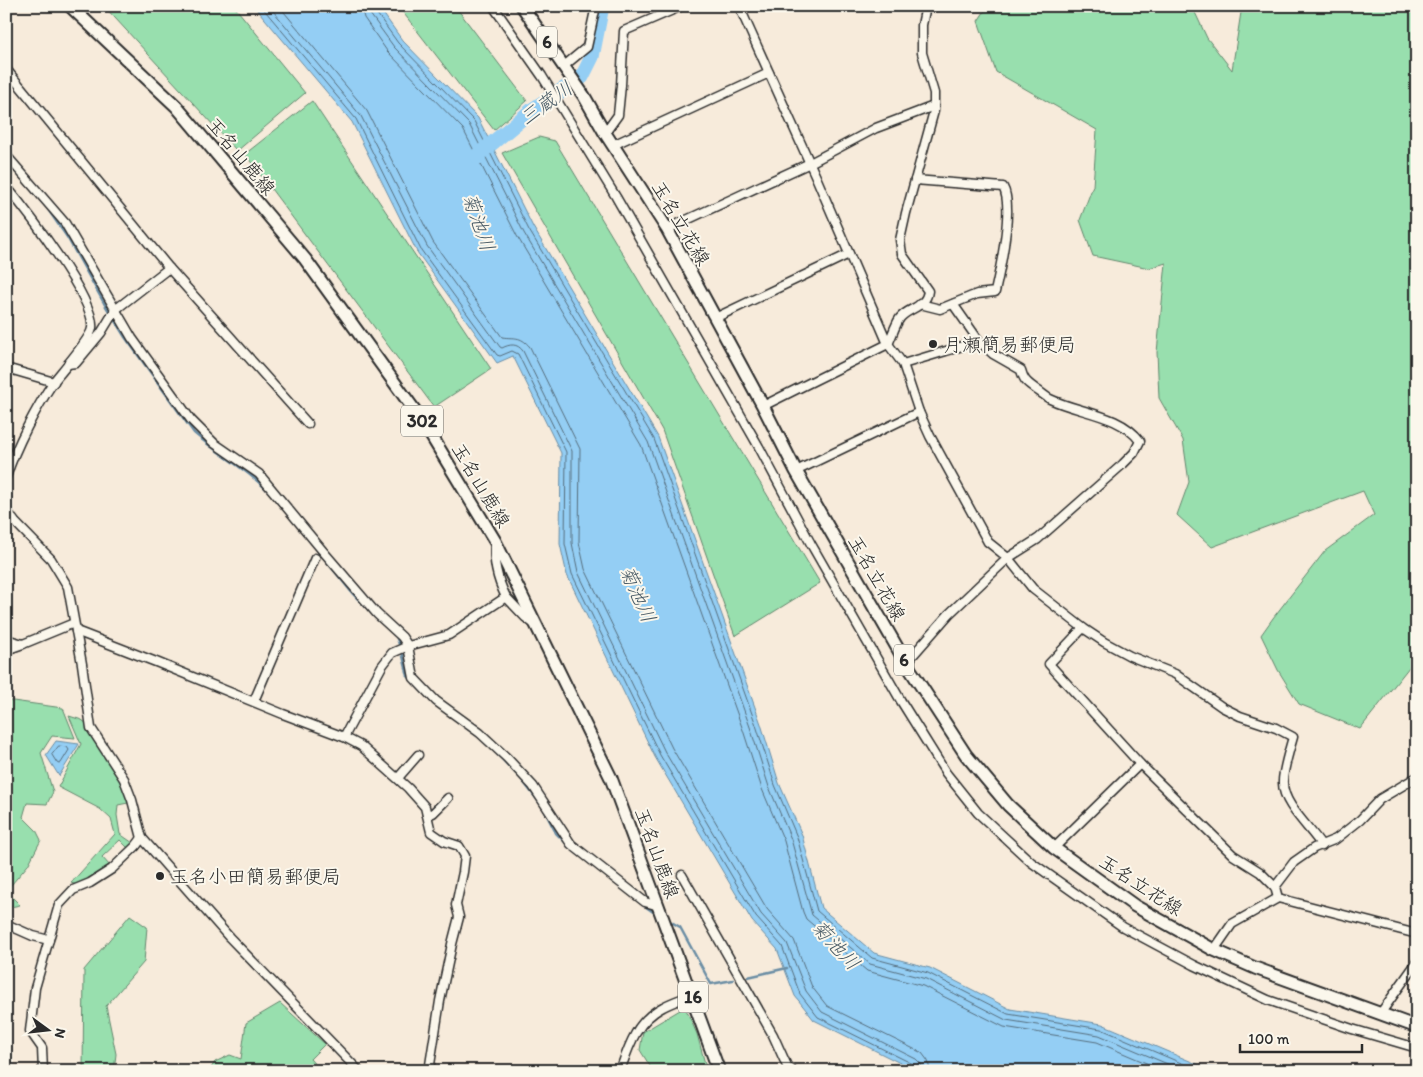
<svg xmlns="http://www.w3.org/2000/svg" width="1423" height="1077" font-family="Itim,'Klee One',sans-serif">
<rect width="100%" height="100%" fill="#f7ebdb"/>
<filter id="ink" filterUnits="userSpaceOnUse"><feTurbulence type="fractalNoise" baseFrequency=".02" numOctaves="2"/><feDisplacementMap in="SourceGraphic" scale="10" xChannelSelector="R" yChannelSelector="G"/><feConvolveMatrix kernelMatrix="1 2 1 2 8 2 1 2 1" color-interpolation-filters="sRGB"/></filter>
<g filter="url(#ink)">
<g fill="#98dfae" stroke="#62856c">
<path d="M104 6H234L305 93 237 151Z"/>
<path d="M398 6H455L527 101 494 130Z"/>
<path d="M988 6H1192L1207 38 1232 70 1242 6H1417V657L1360 729 1299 704 1278 670 1261 635 1273 618 1325 551 1374 515 1363 491 1212 547 1177 515 1189 482 1183 440 1159 398 1157 352 1166 263 1149 268 1093 256 1080 220 1093 186 1097 130 996 72 978 21Z"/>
<path d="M312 101 491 369 434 407 245 154Z"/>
<path d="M539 137 555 141 820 583 735 636 662 430 502 153Z"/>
<path d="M6 700 63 708 75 738 52 736 41 753 53 792 47 804 27 803 23 817 36 830 41 840 28 865 6 891 20 905 6 908Z"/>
<path d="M69 716 82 720 87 724 93 738 122 783 128 803 118 805 117 815 120 834 133 843 128 848 120 840 102 857 110 866C100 874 90 881 77 885L71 883 115 834 111 819 100 809 58 787 81 744Z"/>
<path d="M130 915 147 927 144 962 106 1006 116 1054 114 1071H83L84 970Z"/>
<path d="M280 1003 325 1044 310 1059 321 1071H209L215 1062 230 1055 241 1059 246 1023Z"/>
<path d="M685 1007 697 1034 707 1071H653L640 1050 643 1032Z"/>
</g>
<g fill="#94cef4" stroke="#6a8da4">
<path d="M254 6H378L402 40 478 118 533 227 658 437 761 724 779 783 802 835 821 908 874 953 930 968 1010 1009 1102 1024 1204 1067 1248 1069 1252 1071H916L814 1020 795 996 777 949 752 921 655 757 567 575 560 544 561 453 513 356 497 363 417 252 352 122Z"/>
<path d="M56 741 79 744 59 776 46 755Z"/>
</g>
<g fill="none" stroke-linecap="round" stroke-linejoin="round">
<g stroke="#556c7b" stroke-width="1">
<path d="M261 6 356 119 421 250 497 355 500 356 512 351 518 354 566 452 565 544 572 574 660 755 756 917 782 946 800 994 818 1017 913 1064 916 1067V1071"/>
<path d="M269 6 361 116 427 246 500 347 502 348C510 344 517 343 523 351L572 451V543L578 572 665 752 761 914 787 943 806 991 822 1012 916 1059 921 1064 923 1071"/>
<path d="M279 6 367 111 433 242 502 337C514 339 520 335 530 347L580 449 579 542 585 569 672 748 767 909 794 940 812 987 827 1006 922 1053 928 1061 930 1071"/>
<path d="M361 6 364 18 387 51 463 129 517 236 641 445 743 730 762 789 784 841 803 912 806 919 867 971 923 986 1004 1027 1097 1042 1165 1071"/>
<path d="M368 6 370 14 394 47 469 124 524 233 648 442 750 727 769 787 791 839 812 915 870 964 926 979 1006 1020 1099 1035 1184 1071"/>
<path d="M375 6V11L398 43 474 121 529 230 654 439 756 725 775 785 797 837 817 911 872 958 928 973 1008 1014 1101 1029 1200 1071"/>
<path d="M59 746 67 747 69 750 61 763 59 764 57 763 52 755Z"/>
</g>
<g stroke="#6a8da4" stroke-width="2.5">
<path d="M29 187 47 208 67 237 104 303 125 337 194 433C218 454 246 468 268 491"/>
<path d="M323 557 353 594 382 624"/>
<path d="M396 636 402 652 408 676 411 679"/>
<path d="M496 753 522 780 542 806 556 833 566 843"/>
<path d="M642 904 656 914"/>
<path d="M668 920 680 927 711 984 733 980"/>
<path d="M748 977 787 968"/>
</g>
<path stroke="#94cef4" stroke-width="15" d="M478 157V155L532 110 582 77 592 57 602 6"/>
<defs>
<g id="minor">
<path d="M493 6 542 76 616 197 759 447 811 544 901 701 946 773 978 813 1031 862 1123 927 1194 965 1268 1000 1352 1029 1417 1048"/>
<path d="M739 6 816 177 888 344 903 364 919 412 930 436 988 542 1008 558 1033 589 1083 628 1104 642 1130 656 1175 674 1222 707 1240 716 1276 728 1293 737C1290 748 1282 773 1283 783 1283 805 1310 827 1322 846"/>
<path d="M564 66 587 47 596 6"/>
<path d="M6 69 169 268 308 424"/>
<path d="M605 133 618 115 621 85 624 31 682 6"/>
<path d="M613 145 769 73"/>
<path d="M6 155 65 223 132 338 191 420 214 443 259 474 322 550 377 614 402 637 408 646 414 678 436 701 480 733 507 758 533 786 571 844 645 902 659 906"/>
<path d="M915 180 1003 187C1014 206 1000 270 995 292L977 294 940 309 920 304"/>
<path d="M6 186C26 210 96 300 92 328 91 338 62 371 54 381 36 408 16 446 6 477"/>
<path d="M667 229 810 163 876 128 934 106"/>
<path d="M715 318 849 254"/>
<path d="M68 364 76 363 101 333 115 310 169 268"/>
<path d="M903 364 979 341"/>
<path d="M6 368 54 382"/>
<path d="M763 406 801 387 888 344C892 336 895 325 900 318 909 307 926 308 928 291L902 254 900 240 906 213 934 111V93L922 53V25L926 6"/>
<path d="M796 471 919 412"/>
<path d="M6 510 15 522 51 559 68 587 82 664 91 728 124 779 132 800 142 838 229 937 359 1071"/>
<path d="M506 597 525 617 533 623"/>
<path d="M1083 628 1049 664 1140 764 1233 855 1260 872 1275 887 1278 898"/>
<path d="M76 631 156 662 283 714 344 737 361 746 408 788 425 807 431 832 444 841 459 846 465 856 463 872 456 905 459 917 452 944 440 1001 429 1071"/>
<path d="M6 639 23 644"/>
<path d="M6 650 23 644 74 623"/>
<path d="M906 663 949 614 1008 558 1038 539 1123 464 1134 453 1140 441C1120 414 1079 413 1050 399 1046 397 1042 393 1037 390 1028 383 1024 382 1021 370L993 354 979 341 953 304"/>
<path d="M254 701 315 558"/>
<path d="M344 737 382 666 392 653 408 646 449 635 506 597C498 581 493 561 495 543"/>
<path d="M398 778 418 755"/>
<path d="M427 815 433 813 448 798"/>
<path d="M1054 848 1140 764"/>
<path d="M682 875 773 1035 787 1066 793 1071"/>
<path d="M1275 887 1294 862 1314 848 1336 839 1360 820 1380 799 1417 777"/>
<path d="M6 924 33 936 49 940"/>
<path d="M1214 950 1232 924 1278 898 1417 934"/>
<path d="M1380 1014 1417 962"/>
<path d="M43 1071 42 1048 30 1031 35 988 59 905 73 890 90 883 112 869 136 846 142 838"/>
<path d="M620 1071C629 1045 637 1020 663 1007 672 1002 682 999 692 995"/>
</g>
<g id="primary">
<path d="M70 6 176 106 305 259 423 422 495 541 611 778 719 1071"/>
<path d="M522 6 584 96 605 133 667 229 763 406 796 471 906 663 966 755 1008 805 1054 848 1135 906 1214 950 1255 968 1417 1027"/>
</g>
</defs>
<use href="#minor" stroke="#2b2b2b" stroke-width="11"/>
<use href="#primary" stroke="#2b2b2b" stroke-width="15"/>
<use href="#minor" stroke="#fbf7ec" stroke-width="8"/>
<use href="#primary" stroke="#fbf7ec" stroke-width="11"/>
</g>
</g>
<g fill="#2b2b2b" stroke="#fbf7ec" stroke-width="2">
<circle cx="933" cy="344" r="5"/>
<circle cx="160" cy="876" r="5"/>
</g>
<g text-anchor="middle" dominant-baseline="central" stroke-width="4" stroke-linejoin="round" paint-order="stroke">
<g fill="#fbf7ec" stroke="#696865" stroke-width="1">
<rect x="537" y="26.5" width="20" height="31" rx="4"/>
<rect x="401" y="405.5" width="42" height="31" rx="4"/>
<rect x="894" y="644.5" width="20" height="31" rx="4"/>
<rect x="678" y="981.5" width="30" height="31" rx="4"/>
</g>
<g font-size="18" font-weight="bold" fill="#2b2b2b">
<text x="547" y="42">6</text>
<text x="422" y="421">302</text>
<text x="904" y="660">6</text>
<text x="693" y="997">16</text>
</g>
<g font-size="19" fill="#2b2b2b" stroke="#fbf7ec">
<text transform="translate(241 156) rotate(50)">玉名山鹿線</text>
<text transform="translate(681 223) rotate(59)">玉名立花線</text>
<text transform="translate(481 485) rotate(59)">玉名山鹿線</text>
<text transform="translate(877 578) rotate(60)">玉名立花線</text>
<text transform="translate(657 853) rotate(70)">玉名山鹿線</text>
<text transform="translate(1141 885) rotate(33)">玉名立花線</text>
</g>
<g font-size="19" fill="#2b2b2b" stroke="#fbf7ec" text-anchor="start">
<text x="943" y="344">月瀬簡易郵便局</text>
<text x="170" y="876">玉名小田簡易郵便局</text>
</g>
<g font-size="20" font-style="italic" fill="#4a5c67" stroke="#fbf7ec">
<text transform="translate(546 103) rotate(-36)">三蔵川</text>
<text transform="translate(479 222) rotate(71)">菊池川</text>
<text transform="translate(638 594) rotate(66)">菊池川</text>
<text transform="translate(836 945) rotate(47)">菊池川</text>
</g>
</g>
<rect width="1423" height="1077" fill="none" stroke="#fbf7ec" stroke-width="25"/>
<rect x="12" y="12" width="1398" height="1052" fill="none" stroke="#2b2b2b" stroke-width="2" filter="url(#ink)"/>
<g transform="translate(48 1030) rotate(105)" stroke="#fbf7ec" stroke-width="4" paint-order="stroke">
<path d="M0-4L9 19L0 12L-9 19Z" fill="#2b2b2b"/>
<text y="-8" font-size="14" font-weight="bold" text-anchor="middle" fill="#2b2b2b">N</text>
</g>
<path d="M1240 1044v8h122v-8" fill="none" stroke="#2b2b2b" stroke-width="2.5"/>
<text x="1248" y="1044" font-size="15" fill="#2b2b2b" stroke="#fbf7ec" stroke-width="4" paint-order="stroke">100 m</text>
</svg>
